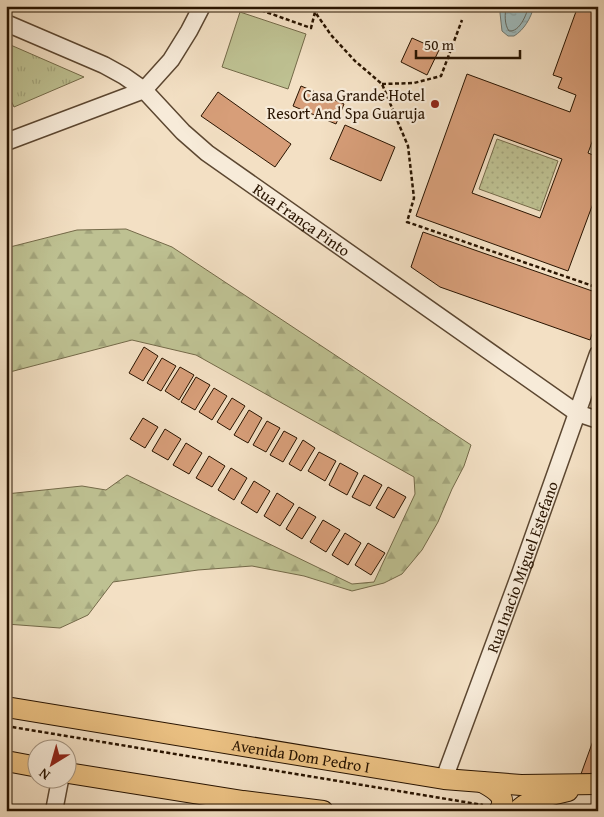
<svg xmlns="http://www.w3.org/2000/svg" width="604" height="817" font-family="'Gentium Book Plus',serif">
<defs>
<pattern id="grass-dots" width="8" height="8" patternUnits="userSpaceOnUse" patternTransform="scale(1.25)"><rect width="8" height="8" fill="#bec192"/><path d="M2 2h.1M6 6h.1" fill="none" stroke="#a3a57c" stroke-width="1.8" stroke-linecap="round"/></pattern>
<pattern id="forest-firs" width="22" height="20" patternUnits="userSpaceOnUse" patternTransform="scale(1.25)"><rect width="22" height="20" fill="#bec192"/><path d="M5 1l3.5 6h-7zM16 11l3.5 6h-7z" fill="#a3a57c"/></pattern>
<pattern id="park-tufts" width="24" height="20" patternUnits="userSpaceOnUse" patternTransform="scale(1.25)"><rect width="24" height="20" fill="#bec192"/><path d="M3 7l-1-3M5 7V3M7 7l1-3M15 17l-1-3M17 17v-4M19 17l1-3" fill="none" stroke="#a3a57c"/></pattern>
<pattern id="water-ripples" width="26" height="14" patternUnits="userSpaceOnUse" patternTransform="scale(1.25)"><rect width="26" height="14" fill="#9fbbbd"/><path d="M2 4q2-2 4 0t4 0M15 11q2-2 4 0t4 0" fill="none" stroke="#89a0a1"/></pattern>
</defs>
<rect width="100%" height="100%" fill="#f3e0c4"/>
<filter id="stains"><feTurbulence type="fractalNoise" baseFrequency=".004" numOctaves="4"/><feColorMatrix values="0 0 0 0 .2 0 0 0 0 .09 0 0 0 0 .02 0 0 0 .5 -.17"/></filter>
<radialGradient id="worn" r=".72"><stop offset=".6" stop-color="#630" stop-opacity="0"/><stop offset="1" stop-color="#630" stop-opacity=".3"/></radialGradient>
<path fill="url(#grass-dots)" stroke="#746a49" d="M497 139 558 161 540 211 479 189Z"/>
<path fill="url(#forest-firs)" stroke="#746a49" d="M126 229 172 247 471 445 464 466 452 489 438 522 422 550 402 574 384 583 352 591 304 576 252 566 198 570 113 582 88 615 60 628 6 624V494L82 486 106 490 127 475 352 584 374 582 415 494 414 477 196 355 132 340 6 373V248L77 230Z"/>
<path fill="url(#park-tufts)" stroke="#746a49" d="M6 43 84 77 14 107 6 90Z"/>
<path fill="#bec192" stroke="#746a49" d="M240 12 306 34 288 89 222 67Z"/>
<path fill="url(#water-ripples)" stroke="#707871" d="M501 6H534C531 18 524 30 514 36H508L502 31 500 13Z"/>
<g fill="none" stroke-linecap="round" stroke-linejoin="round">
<path stroke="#64685e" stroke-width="1" d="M506 6C505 14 504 24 509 31 520 32 526 15 529 6"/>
</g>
<g fill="#d79e79" stroke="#291400" fill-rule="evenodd">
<path d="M578 6H598V126L588 153 598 157V190L568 271 416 216 467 74 570 112 576 95 558 88 562 78 553 75ZM494 134 562 159 540 218 472 193Z"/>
<path d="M412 38 439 50 427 75 401 62Z"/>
<path d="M301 86 344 104 336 124 293 106Z"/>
<path d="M218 92 291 144 275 167 201 116Z"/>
<path d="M345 125 395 147 381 181 330 159Z"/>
<path d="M423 232 598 293V317L590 340 440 287 411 267Z"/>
<path d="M144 347 158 356 143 381 129 373Z"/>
<path d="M162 358 176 366 161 391 147 383Z"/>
<path d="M180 367 194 375 179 400 165 391Z"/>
<path d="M196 377 210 385 195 410 181 402Z"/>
<path d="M214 388 227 396 212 420 199 412Z"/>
<path d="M232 398 245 406 230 430 217 422Z"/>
<path d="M249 410 262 418 248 443 234 435Z"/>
<path d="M143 418 158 427 145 448 130 439Z"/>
<path d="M267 421 280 428 266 452 253 445Z"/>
<path d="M165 429 181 439 168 460 152 451Z"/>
<path d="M284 431 297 438 283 462 270 455Z"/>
<path d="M303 440 315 448 301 471 289 464Z"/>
<path d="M186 443 202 453 189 474 173 465Z"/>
<path d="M319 452 336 461 325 481 308 471Z"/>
<path d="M209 456 225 466 212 487 196 478Z"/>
<path d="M340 463 358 473 347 495 329 485Z"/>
<path d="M231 468 247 478 234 500 218 490Z"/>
<path d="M364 475 382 485 370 506 352 497Z"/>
<path d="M254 481 270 491 257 513 241 503Z"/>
<path d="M388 487 406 497 394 518 376 508Z"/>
<path d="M277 493 294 504 280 526 264 516Z"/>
<path d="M299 507 316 517 302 539 286 529Z"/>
<path d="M323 520 340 530 326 552 310 542Z"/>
<path d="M345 533 361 543 348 565 332 555Z"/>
<path d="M368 543 385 553 371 575 355 565Z"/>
<path d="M598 727V773L581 774Z"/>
</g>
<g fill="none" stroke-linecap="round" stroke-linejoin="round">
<defs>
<g id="minor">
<path id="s1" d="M6 23 104 65 124 76 144 90 183 132 207 153 577 413 598 420"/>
<path d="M6 142 144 90 171 60 189 31 202 6"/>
<path id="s2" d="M444 779 520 574 598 354"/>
<path d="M54 811 60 780"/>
</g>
<g id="major">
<path id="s3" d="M6 707 444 779 521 785 598 784"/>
<path d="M6 761 38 767"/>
<path d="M68 773 243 801 323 811"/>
<path d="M482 782C493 788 509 796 499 811"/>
<path d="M518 811C525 800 555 794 568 791"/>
</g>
</defs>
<use href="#minor" stroke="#5c4731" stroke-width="19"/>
<use href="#major" stroke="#291400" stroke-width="22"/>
<g stroke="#291400" stroke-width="2.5" stroke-dasharray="4 2.5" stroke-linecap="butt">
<path d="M249 6 311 28 315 12 331 35 355 61 382 84 408 146 414 198 407 222 593 286"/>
<path d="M315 12 318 6"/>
<path d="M382 84 414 83 441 76 462 20"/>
<path d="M6 726 483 805"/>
<path d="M572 808 598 807"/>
</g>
<use href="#minor" stroke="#f7ebd9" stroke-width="16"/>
<use href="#major" stroke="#eac082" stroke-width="20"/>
</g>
<circle fill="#8f2418" stroke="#f7ebd9" stroke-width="2" cx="435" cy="104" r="5"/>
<g text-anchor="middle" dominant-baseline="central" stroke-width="4.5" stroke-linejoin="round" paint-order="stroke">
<g font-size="16" fill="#291400" stroke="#f7ebd9" text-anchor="end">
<text x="425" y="95">Casa Grande Hotel<tspan x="425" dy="18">Resort And Spa Guaruja</tspan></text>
</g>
<g font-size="16" fill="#291400" stroke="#f7ebd9">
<text stroke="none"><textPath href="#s1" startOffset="359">Rua França Pinto</textPath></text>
<text stroke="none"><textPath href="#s2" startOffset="226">Rua Inacio Miguel Estefano</textPath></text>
<text stroke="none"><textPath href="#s3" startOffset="299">Avenida Dom Pedro I</textPath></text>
</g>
</g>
<rect width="604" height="817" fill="none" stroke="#f3e0c4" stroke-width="25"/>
<rect x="8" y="8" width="589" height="802" fill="none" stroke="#291400" stroke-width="2.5"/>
<rect x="12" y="12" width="579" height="792" fill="none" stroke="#291400"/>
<g transform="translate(52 764) rotate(217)"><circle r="24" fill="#f7ebd9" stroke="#a59582"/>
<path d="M0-4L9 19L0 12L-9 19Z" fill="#8f2418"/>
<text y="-8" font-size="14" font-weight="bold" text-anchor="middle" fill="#291400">N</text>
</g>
<path d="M416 50v8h104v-8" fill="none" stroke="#291400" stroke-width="2.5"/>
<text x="424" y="50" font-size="15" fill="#291400" stroke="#f7ebd9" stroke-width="4" paint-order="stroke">50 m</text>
<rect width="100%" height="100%" filter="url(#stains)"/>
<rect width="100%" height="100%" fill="url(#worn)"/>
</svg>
